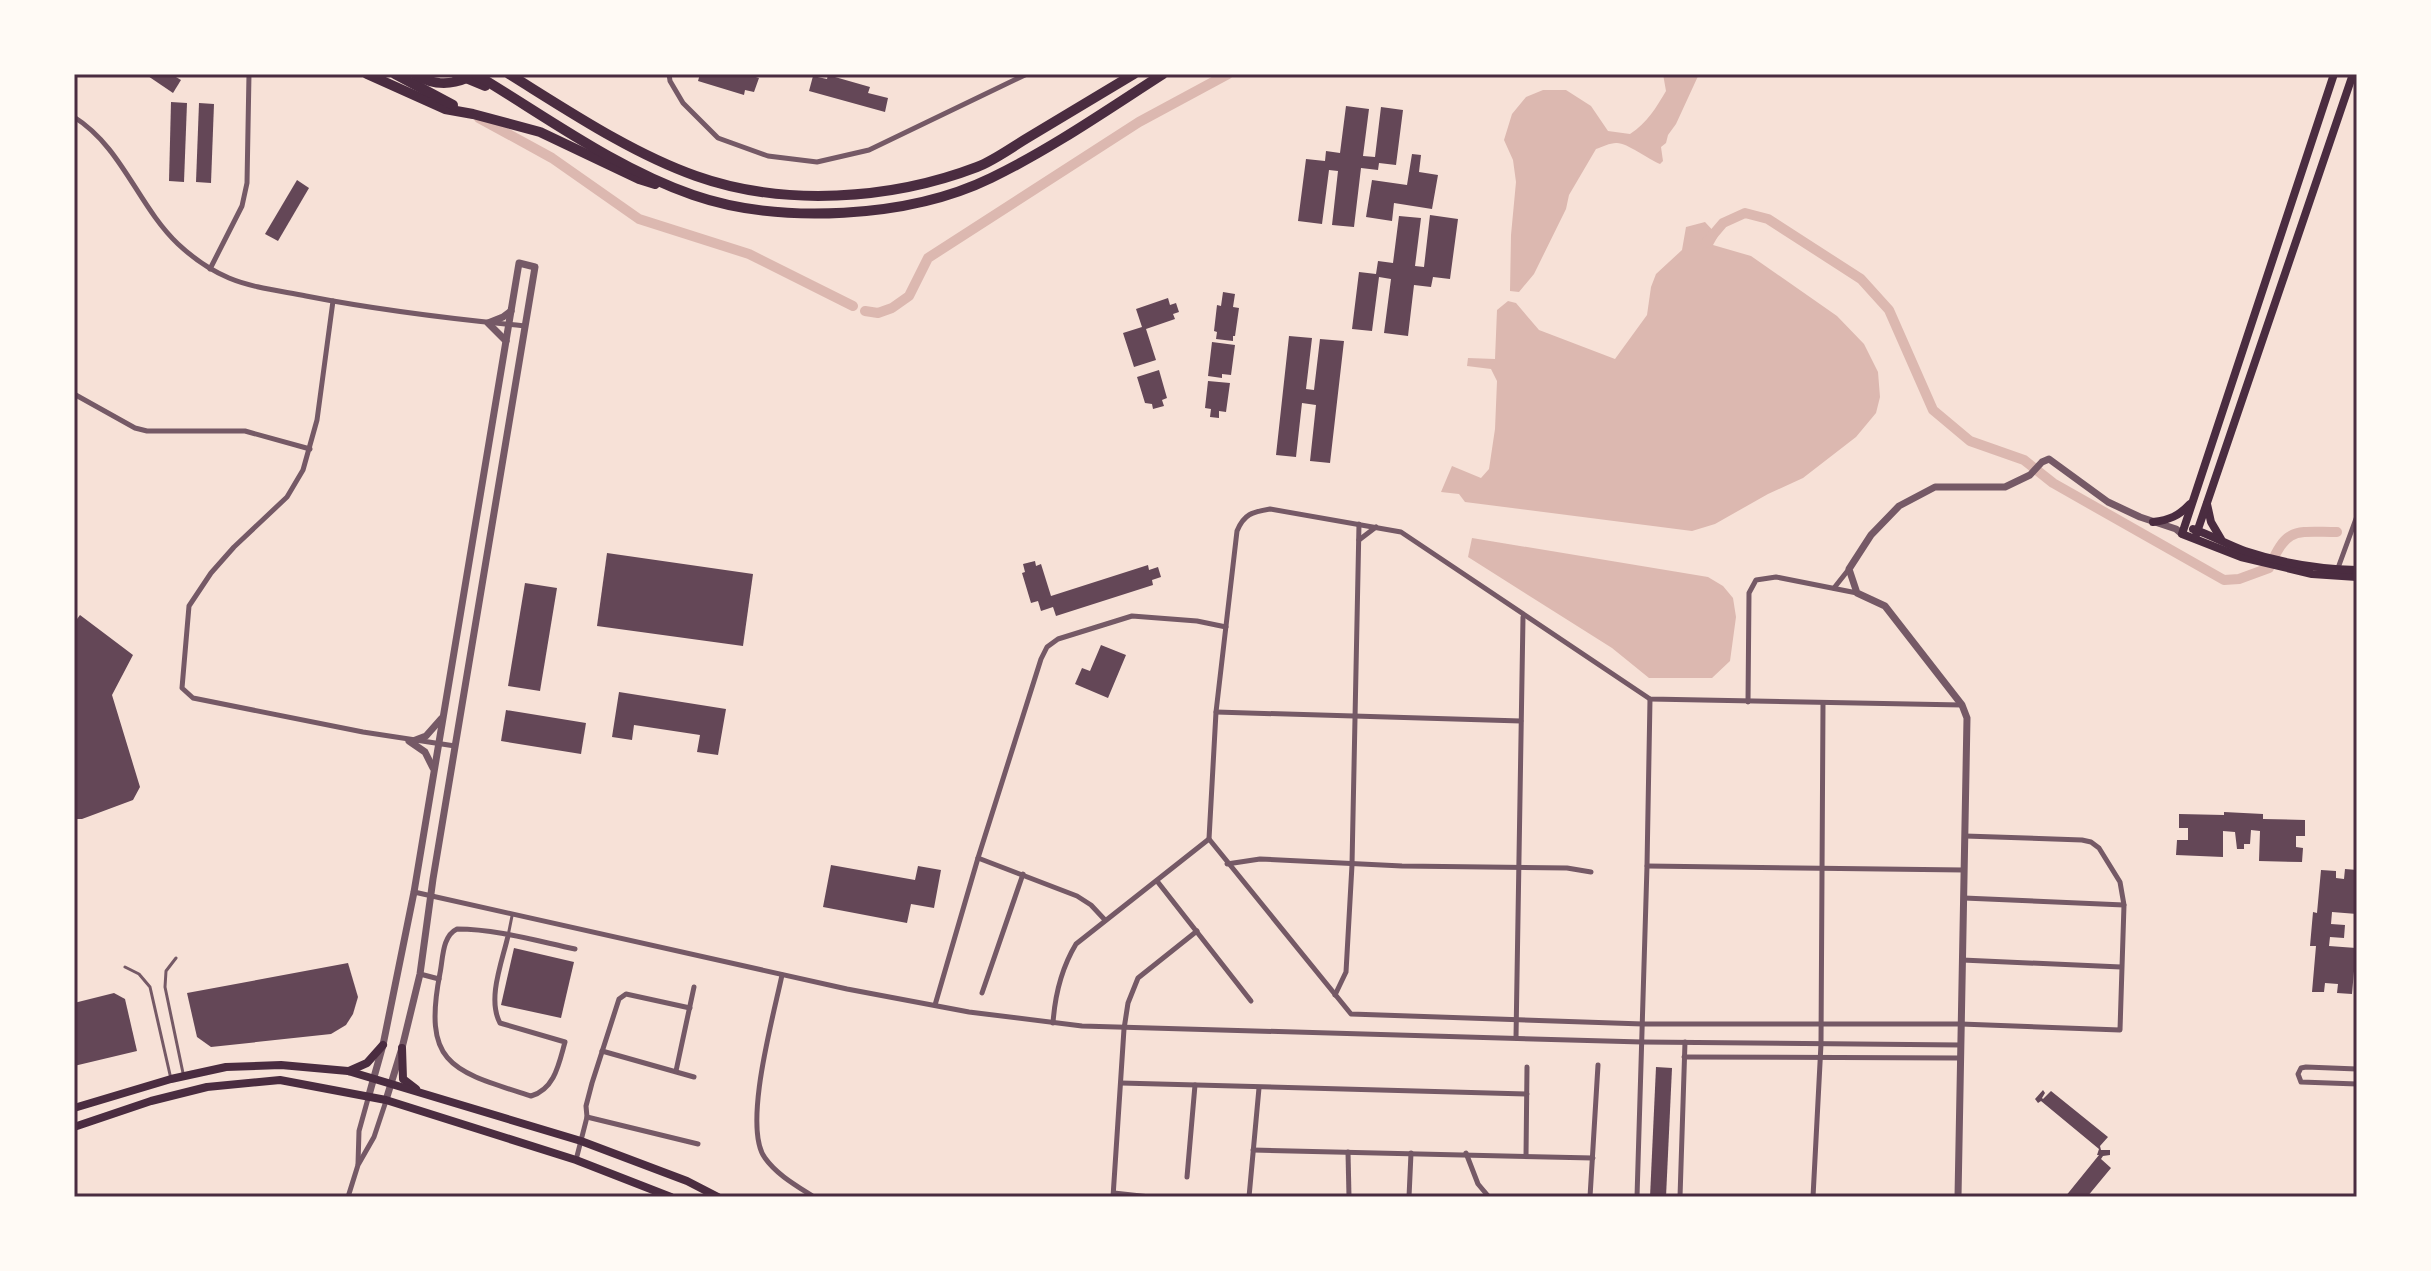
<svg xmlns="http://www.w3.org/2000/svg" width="2431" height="1271" font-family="'Fira Sans',sans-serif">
<rect width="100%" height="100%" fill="#f7e1d7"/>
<g fill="#dcb8b0">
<path d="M1663 74H1699L1676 124 1668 135 1666 143 1661 147 1663 161 1660 164C1648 159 1626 142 1616 143 1610 143 1602 147 1596 149L1569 195 1566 209 1534 274 1519 292 1510 291 1511 235 1516 182 1513 160 1504 140 1512 114 1526 97 1543 90H1566L1591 106 1608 131 1630 134C1647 123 1656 108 1666 91Z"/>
<path d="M1705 222 1718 236 1713 245 1751 256 1837 316 1864 344 1878 372 1880 397 1876 413 1856 437 1803 478 1768 494 1715 524 1692 531 1465 502 1459 494 1441 492 1452 466 1481 478 1489 469 1495 429 1497 381 1491 369 1467 366 1468 358 1495 359 1497 310 1508 301 1516 303 1539 330 1615 359 1647 315 1651 287 1656 274 1682 250 1686 227Z"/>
<path d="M1472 538 1708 577 1723 586 1733 598 1736 617 1730 661 1712 678H1649L1612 648 1468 557Z"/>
</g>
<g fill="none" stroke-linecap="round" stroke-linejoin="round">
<g stroke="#dcb8b0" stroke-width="10">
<path d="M479 118 552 158 639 219 749 254 853 306"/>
<path d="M1706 243 1723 223 1745 213 1768 219 1861 279 1889 310 1933 410 1970 441 2024 460 2053 483 2224 580 2239 579 2269 568C2287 526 2295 532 2337 532"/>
<path d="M865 311 878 313 892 308 909 296 928 258 1139 122 1228 74"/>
</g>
</g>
<g fill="#644757">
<path d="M145 74H171L181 80 173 93Z"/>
<path d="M700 74H746L759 78 754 92 745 90 744 95 698 81Z"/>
<path d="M828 75 870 87 868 93 888 98 885 112 809 91 813 76 827 79Z"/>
<path d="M171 102 187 103 184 182 169 181Z"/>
<path d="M199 103 214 104 211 183 196 182Z"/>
<path d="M1346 106 1369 109 1363 156 1375 157 1381 107 1403 110 1396 165 1379 163 1378 170 1361 168 1354 227 1332 225 1338 171 1329 170 1322 224 1298 221 1306 159 1325 161 1326 151 1340 153Z"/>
<path d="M1412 154 1421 155 1419 172 1438 175 1432 209 1394 203 1392 221 1366 217 1372 180 1407 185Z"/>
<path d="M297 180 309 188 278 241 265 234Z"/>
<path d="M1430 215 1458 219 1450 279 1433 277 1431 287 1414 285 1408 336 1384 333 1391 279 1379 277 1372 331 1352 329 1359 272 1376 274 1378 261 1393 263 1399 216 1421 218 1415 266 1424 267Z"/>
<path d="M1223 292 1235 294 1233 307 1239 308 1235 336H1233V341L1216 339 1217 332 1214 331 1217 305 1221 306Z"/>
<path d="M1168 298 1170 305 1176 303 1179 312 1173 314 1175 319 1146 329 1156 360 1134 367 1123 333 1142 327 1136 309Z"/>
<path d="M1289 336 1312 338 1306 389 1314 390 1320 339 1344 341 1330 463 1310 461 1316 405 1302 403 1296 457 1276 455Z"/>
<path d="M1212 342 1235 345 1231 375 1222 374V378L1208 376Z"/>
<path d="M1159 370 1167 398 1162 400 1164 406 1153 409 1152 404 1145 403 1137 377Z"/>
<path d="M1208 381 1230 383 1226 412 1219 411V418L1210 417 1211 409 1205 408Z"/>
<path d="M607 553 753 574 743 646 597 626Z"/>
<path d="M1035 561 1036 566 1041 564 1051 596 1148 565 1149 570 1158 567 1161 577 1152 580 1153 585 1056 616 1053 607 1041 611 1038 601 1031 603 1022 573 1025 572 1023 564Z"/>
<path d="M525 583 557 588 540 691 508 686Z"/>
<path d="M80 615 133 655 112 695 140 787 133 800 82 819H74V623Z"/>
<path d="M1101 645 1126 655 1108 698 1075 684 1082 668 1090 671Z"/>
<path d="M619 692 726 709 718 755 697 752 700 735 634 725 632 740 612 737Z"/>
<path d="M506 710 586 723 581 754 501 741Z"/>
<path d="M2224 812 2263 814V819L2305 820V836H2296V847L2303 848 2302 862 2259 861 2260 831 2251 830 2250 844H2244V849H2237L2235 832 2223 831V857L2176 855 2177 840H2188V828H2179V814L2224 815Z"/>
<path d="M831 865 915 880 918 866 941 870 934 908 911 904 907 923 823 907Z"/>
<path d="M2345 869 2357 870V914L2332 912 2331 924 2345 925 2344 938 2330 937 2329 946 2356 948 2352 994 2337 993 2338 984 2325 983 2324 992H2312L2316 946H2310L2313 912 2317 913 2321 870 2336 871V878L2344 879Z"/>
<path d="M514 948 574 962 561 1018 501 1005Z"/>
<path d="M348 963 358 997 353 1014 346 1025 331 1034 211 1047 197 1037 187 993Z"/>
<path d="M114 993 125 999 137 1051 74 1066V1003Z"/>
<path d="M1656 1067 1672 1068 1666 1197H1650Z"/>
<path d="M2043 1090 2045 1093 2042 1098 2043 1099 2051 1091 2108 1137 2100 1146 2101 1150H2110V1155L2103 1156 2101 1159 2111 1168 2087 1197H2065L2099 1155H2097L2099 1149 2041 1101 2038 1103 2035 1099Z"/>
</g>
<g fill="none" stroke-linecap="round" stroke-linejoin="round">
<g stroke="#755966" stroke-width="3">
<path d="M508 936 512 916"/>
<path d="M176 958 166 971 165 987 183 1073"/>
<path d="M125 967 139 974 150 987 171 1079"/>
</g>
<g stroke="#755966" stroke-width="5">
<path d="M669 74 670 81 683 103 718 138 768 156 817 162 869 150 1027 74"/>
<path d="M74 117C122 147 138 206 178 244 193 258 210 270 229 278 253 288 281 291 306 296 378 310 452 319 525 326"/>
<path d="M210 269 242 206 247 183 249 74"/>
<path d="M333 301 317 420 303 470 287 497 234 547 211 573 189 606 182 688 193 698 363 732 455 746"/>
<path d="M74 394 135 428 147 431H245L310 449"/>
<path d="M1359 540 1376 527"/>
<path d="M2338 568 2357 516"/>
<path d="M1834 588 1849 569"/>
<path d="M1748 702 1749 593 1756 580 1776 577 1857 593"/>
<path d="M1962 705 1650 699 1401 532 1270 509C1252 512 1244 514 1237 531L1216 712 1209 839 1351 1014 1643 1024H1961L2120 1030 2124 905 2120 882 2099 848 2091 842 2082 840 1965 836"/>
<path d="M1216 712 1521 721"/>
<path d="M978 858 1077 896 1091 905 1105 920"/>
<path d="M1227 864 1260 859 1402 866 1567 868 1591 872"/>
<path d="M1647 866 1964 870"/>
<path d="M1157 881 1251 1001"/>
<path d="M414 892 847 989 969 1012 1082 1026 1642 1042 1961 1045"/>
<path d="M1964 898 2124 905"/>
<path d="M508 936C502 962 487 999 500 1023L565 1042C559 1063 555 1089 531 1096 453 1071 422 1066 440 973 443 959 442 936 457 929 496 929 537 941 575 949"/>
<path d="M1962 960 2121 967"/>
<path d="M420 974 439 979"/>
<path d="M782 975C774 1014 742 1127 765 1158 777 1175 797 1186 814 1197"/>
<path d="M982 993 1023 874"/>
<path d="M1335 995 1346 972 1352 865 1359 524"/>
<path d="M935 1005 978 858 1041 659 1047 647 1058 639 1132 616 1197 621 1226 627"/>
<path d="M1053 1023C1055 994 1061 969 1076 944L1209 839"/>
<path d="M1516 1038 1523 617"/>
<path d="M602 1051 694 1077"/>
<path d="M1684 1057 1960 1058"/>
<path d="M2357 1069 2306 1067 2301 1068 2298 1074 2301 1082 2357 1084"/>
<path d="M676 1071 694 987"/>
<path d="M1121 1083 1527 1094"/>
<path d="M587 1117 698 1144"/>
<path d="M1253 1150 1593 1158"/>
<path d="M1348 1152 1349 1197"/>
<path d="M1466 1153 1478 1184 1489 1197"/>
<path d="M1526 1156 1527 1067"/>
<path d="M576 1160 587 1117 586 1106 592 1083 619 999 626 994 690 1008"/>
<path d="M358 1164 359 1131 369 1095"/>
<path d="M1187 1177 1195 1085"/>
<path d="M1114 1193 1150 1197"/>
<path d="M348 1197 358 1165 374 1137 386 1101"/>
<path d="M1113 1197 1124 1029 1128 1003 1138 978 1197 931"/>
<path d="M1249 1197 1259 1088"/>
<path d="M1409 1197 1411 1153"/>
<path d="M1590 1197 1598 1065"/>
<path d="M1637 1197 1647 866 1650 699"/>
<path d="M1680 1197 1685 1042"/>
<path d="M1813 1197 1821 1044 1823 703"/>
</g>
<g stroke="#755966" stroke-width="7">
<path d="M506 341 488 323 503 317 511 311"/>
<path d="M409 741 425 752 433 768"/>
<path d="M413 741 426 736 441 719"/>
<path d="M369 1095 383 1045 414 892 519 263 535 267 433 879 420 974 402 1048 386 1100"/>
<path d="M1958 1197 1967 718 1962 705 1885 606 1857 593 1849 569 1871 535 1899 506 1935 487H2005L2030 475 2042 462 2049 459 2108 502 2140 517 2176 529 2182 534"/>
</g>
<g stroke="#4a2c40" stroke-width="8">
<path d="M2334 74 2182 534 2241 557 2312 574 2357 577"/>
<path d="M2207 504 2211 522 2221 539"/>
<path d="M2153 522C2169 520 2179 516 2190 504"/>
<path d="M2193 529C2211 535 2228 545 2245 551 2281 563 2320 569 2357 570"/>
<path d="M2195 538 2353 74"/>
<path d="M402 1048 403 1079 416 1089"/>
<path d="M349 1071 367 1063 383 1045"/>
<path d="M74 1108 171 1079 226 1067 281 1065 348 1071 581 1141 687 1181 718 1197"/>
<path d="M74 1127 151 1101 207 1087 280 1080 386 1100 576 1160 671 1197"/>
</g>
<g stroke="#4a2c40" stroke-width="10">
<path d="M367 74 445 109 473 114 540 132 639 179 655 184"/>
<path d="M395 74 453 105"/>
<path d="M415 74C432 85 448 86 467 78"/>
<path d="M456 74 485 86"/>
<path d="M475 74C545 116 615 168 693 195 780 225 909 218 991 178 1051 149 1107 110 1163 74"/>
<path d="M509 74C567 110 631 153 696 176 783 207 891 200 977 167 995 160 1012 147 1029 137 1064 116 1099 95 1134 74"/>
</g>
</g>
<rect width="2431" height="1271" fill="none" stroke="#fffaf5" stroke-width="152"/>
<rect x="76" y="76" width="2279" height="1119" fill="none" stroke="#4a2c40" stroke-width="3"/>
</svg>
